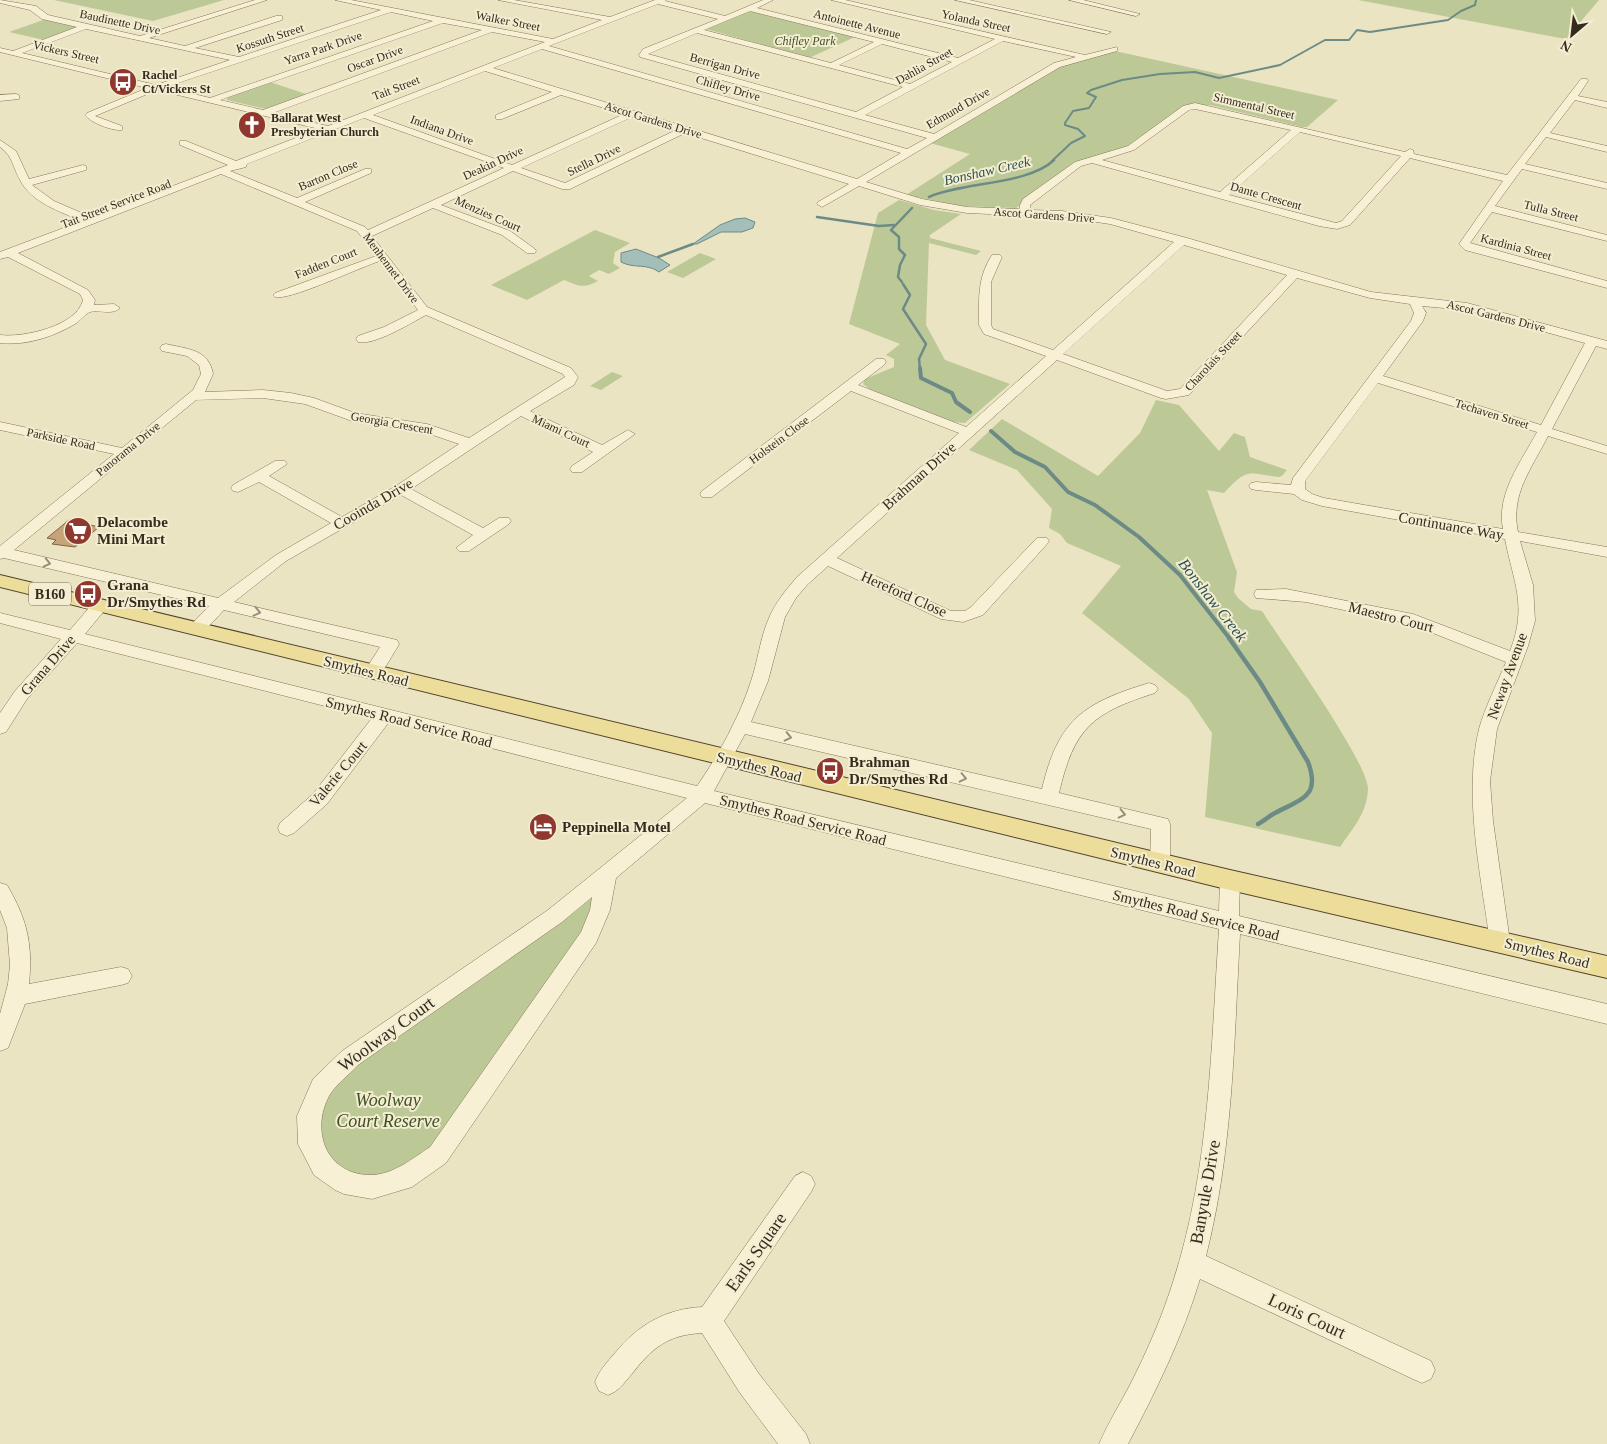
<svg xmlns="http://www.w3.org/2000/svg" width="1607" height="1444" font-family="'Times New Roman',serif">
<rect width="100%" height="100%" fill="#ebe4c2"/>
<g fill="#bdc897">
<path d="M54 0H224L153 21Z"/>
<path d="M1358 0H1599L1566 39Z"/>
<path d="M746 12H753L855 37 809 58 706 29Z"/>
<path d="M46 19 77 27 44 40 9 32Z"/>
<path d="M1115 51 1338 100 1307 127H1302L1210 105H1185L1126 147 1073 163 1016 208 961 206 906 195 970 154 930 143 1062 65Z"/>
<path d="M270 82 306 94 266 109 227 100V97Z"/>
<path d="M899 200 934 210 961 214 930 235V238L981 251 976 255 929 243 926 325 945 360 1010 384 965 423 952 422 871 390 863 384 865 379 894 367V359L886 355 900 344 849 324 878 213Z"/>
<path d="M595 230 630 243 615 252 613 263 620 268 609 274 599 270 589 276 598 281C583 289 579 286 564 280L527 300 491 285Z"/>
<path d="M700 253 716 259 683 278 667 272Z"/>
<path d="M612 372 623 376 601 390 590 386Z"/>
<path d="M1156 400 1179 405 1219 451 1234 433 1245 437 1250 457 1287 470 1282 476 1279 477C1247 473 1248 467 1224 493L1207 490 1237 572 1234 592 1238 598 1251 609 1262 611C1281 641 1368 762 1368 789 1367 813 1353 828 1340 847L1205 817 1212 733 1189 699 1082 613 1121 566 1067 543 1060 534 1049 528 1052 509 1017 470 969 450 1002 419 1098 476 1140 433Z"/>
<path d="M593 893 591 919 442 1139 390 1177H349L320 1149 315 1127 330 1085Z"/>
</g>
<g fill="#a4beb9" stroke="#6c8b87">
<path d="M745 218 755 222 753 228 742 232H721L697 244H693L720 225 735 219Z"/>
<path d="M636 249 659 258 670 265 659 272C647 263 634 269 621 262V253Z"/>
</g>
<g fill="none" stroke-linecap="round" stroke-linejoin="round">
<path stroke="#6c8b87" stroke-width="2" d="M1052 161 1071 143 1085 136 1078 129 1065 125V123L1073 111 1089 108 1096 97 1087 93 1091 90 1122 80 1160 74 1195 72 1219 78 1280 65 1325 40H1349L1357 30 1370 32 1448 20 1461 11 1475 5 1476 0"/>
<g stroke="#6c8b87" stroke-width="2.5">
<path d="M929 197C962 182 1028 185 1054 160"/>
<path d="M817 217 879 226 894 225"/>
<path d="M658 257 693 244"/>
<path d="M902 282 898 277 900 265 905 255 899 249V237L891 230 912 208"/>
<path d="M903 284 910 295 903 309 926 344 919 359 920 369"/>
</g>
<g stroke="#6c8b87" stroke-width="4">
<path d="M920 368 921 378 952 393 956 402 970 412"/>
<path d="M991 431 1015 452 1045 467 1068 492 1095 505 1139 537 1180 575 1230 639"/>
</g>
<path stroke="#6c8b87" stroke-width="4.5" d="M1229 638 1260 682 1308 762C1321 797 1301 799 1275 813 1269 816 1264 821 1258 824"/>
</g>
<path fill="#c7a37a" stroke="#826242" d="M69 520 99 527 75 547 52 544 56 540 47 538Z"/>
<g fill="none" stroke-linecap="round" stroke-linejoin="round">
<defs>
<g id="minor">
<path d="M0 0 36 6 48 15 140 36 255 0H267L149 38 185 46 276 16H282V20L195 48 239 57 381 10 335 0H351L553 39 602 20 498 0H514L610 17 655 0H666L665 1 725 16 763 0H773L757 8 958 58 995 39 831 0H845L1085 55 1117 47V51L1060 67 866 182 922 199 967 207 1020 209V205L1023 199 1075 162 1128 146 1183 106 1195 103 1405 152 1410 149 1413 150 1414 154 1507 175 1581 79H1587L1588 81 1578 96 1607 102V108L1575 100 1550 133 1607 146V152L1546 137 1525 164 1607 183V189L1522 169 1495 206 1607 235V241L1492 212 1470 243 1607 281V288L1465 250 1459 244 1503 181 1410 158 1350 225 1337 229 1319 226 1092 163 1081 166 1030 205 1031 210 1062 211 1111 218 1187 238 1371 292 1467 303 1607 341V349L1596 346 1552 429 1607 446V454L1548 436C1532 468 1510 494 1518 532L1607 547V557L1520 541 1533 585 1535 621 1528 646 1497 729 1490 781 1493 821 1510 942 1507 948 1500 951 1493 948 1490 942C1481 876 1463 795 1479 729 1485 707 1497 684 1506 662L1410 624 1306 602 1256 598 1254 594 1256 590 1286 589 1413 614 1510 651C1528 605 1513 582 1505 539L1322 506 1302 500 1294 494 1256 490 1251 489 1249 486 1251 483 1256 482 1291 485 1293 478 1411 321 1414 313 1410 304 1370 298 1297 278 1189 395 1166 399 1161 398 1057 360 837 558 951 611H965L971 607 1037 538H1047L1049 541 1047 544 983 615 963 622 941 619 828 566 807 585 796 598 785 617 768 681 751 722 1042 789C1058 720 1083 703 1149 683L1155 685 1158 689 1155 693C1092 713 1074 728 1059 793L1168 819 1170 824V863L1167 869 1160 871 1153 869 1150 863 1151 829 745 734 714 791 1219 911 1220 880 1223 874 1230 872 1237 874 1240 880 1239 916 1607 1004V1024L1240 934C1234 1042 1233 1150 1206 1256L1431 1361 1435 1370 1431 1379 1422 1383 1413 1379 1200 1279C1183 1336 1156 1391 1128 1444H1099C1108 1423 1120 1404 1131 1383 1147 1351 1162 1317 1173 1282 1210 1168 1211 1047 1219 929L705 803 616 878 610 910 596 943 446 1163 412 1187 372 1199 344 1194 335 1190 314 1175 298 1144 297 1116 313 1079 342 1051 548 910 687 798 389 722 327 804 294 833 287 836 280 833 278 828 280 823 313 794 372 718 77 643 27 699 6 732 0 734V713L15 691 61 639 0 623V613L70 630 94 602 100 601 106 602 108 606 85 634 697 786C718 756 740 716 751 681 758 661 760 638 769 618 775 603 786 590 797 577L959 433 851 391 712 497H702L700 494 702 491 876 359H884L886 362 884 365 858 385 966 427 1046 356 984 334 979 325C979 299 977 278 992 255H1000L1002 257 991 282V325L993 329 1053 350 1174 242 1110 224 1062 217 967 213 920 205 859 186 822 207 817 204 818 202 849 184 685 133 570 189H562L513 171 441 205 510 231 535 249 536 251 535 253H527L502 235 433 208 372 236 427 307 571 368 578 377 574 385 530 411 602 445 628 430 635 434 582 472H572L570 469 572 466 593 452 521 416 411 489 483 528 499 518H509L511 521 509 524 469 551H459L456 548 473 535 401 495 286 561 234 602 397 640 399 644 397 648C389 659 382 681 366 676L364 672 380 647 224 610C215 619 203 637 189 633L187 629 209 606 4 558 0 559V546L114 454 0 430V422L122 448 193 390 201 374 199 365 187 356 162 351 160 348 162 345 166 344C187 349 209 349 213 374L205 392 263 390 291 393 314 398 355 413 427 424 469 438 565 377 563 374 426 315C411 323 374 346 358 342L356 339 358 336 384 327 418 310 380 261C360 267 290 301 275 297L273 295 275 293 376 256 357 231 221 174 18 253 88 290 95 300 94 305 114 304 120 308C112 316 99 309 90 312 85 314 80 321 75 324 53 337 25 346 0 343V335C23 338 77 326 83 300L80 294 8 257 0 259V252L82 221C59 211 32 203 20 180 13 168 13 156 0 147V140L16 151 29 179 83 165 86 166V170L32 185 54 201 91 217 228 165 180 145V141H186L236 161 319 129 157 90 95 116 122 126V130C112 131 91 123 85 115L87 113 147 88 0 52V48L13 51 77 27 42 19 30 10 0 3ZM658 4 718 19 643 49 639 55 640 57 927 138 907 149 549 46ZM750 11 874 42 831 63 704 30ZM391 12 433 21 210 98 166 87ZM443 23 482 30 263 110 220 100ZM86 29 230 60 156 85 22 53ZM492 32 545 42 328 126 273 113ZM697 33 903 87 856 112 648 54ZM1003 41 1076 57 1054 63 934 134 865 115ZM882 44 952 62 910 84 839 65ZM542 49 901 153 857 179 493 68ZM485 71 552 92 496 115V119H502L561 95 624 114 512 165 373 115ZM1195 109 1291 130 1220 192 1102 160 1134 150 1189 110ZM632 117 676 130 565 183 521 168ZM364 118 504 168 368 230 365 227 305 202 371 173V169H365L297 198 230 171 246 167 247 164ZM1300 132 1401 156 1342 221 1336 223 1229 195ZM1184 245 1287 275 1180 389 1167 391 1063 354ZM1422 306 1466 310 1585 343 1541 425 1383 376 1423 321 1426 313ZM1378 383 1537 432C1521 462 1496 494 1503 529L1324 498 1312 494 1305 489V481ZM263 398 305 404 352 421 424 432 459 444 396 486 342 517 269 476 287 464 285 461H275L233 485 231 488 233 491 238 492 259 482 331 523 276 555 218 598 14 550 196 400ZM592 897 590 910 581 932 430 1147C412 1159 394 1174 372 1175 327 1176 310 1132 329 1096 335 1085 349 1075 358 1065L562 922Z"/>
<path d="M955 0H969L1111 32 1107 34Z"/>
<path d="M1069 0H1083L1140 14 1136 16Z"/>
<path d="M16 94 19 95V99L0 101V95Z"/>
<path d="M0 883 7 885C27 919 33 944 29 984L121 967 128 969 132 976 128 983 121 985 25 1004 8 1048 0 1051V1014L8 984 10 965 7 928 0 910Z"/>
<path d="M803 1172 811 1176 815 1184 811 1192 724 1321 759 1374 806 1434 810 1444H778L740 1393 702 1333C667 1335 652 1348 631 1375 623 1384 619 1391 608 1395L599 1391 595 1382C599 1371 607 1362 615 1353 638 1325 665 1309 702 1307L795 1176Z"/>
</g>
<path id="major" d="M0 575 1230 870 1607 956V978L1230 890 0 587Z"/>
</defs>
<use href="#minor" stroke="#84755a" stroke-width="1"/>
<use href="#major" stroke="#52432e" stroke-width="2"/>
<use href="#minor" fill="#f7f0d5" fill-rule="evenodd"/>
<use href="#major" fill="#eddd9b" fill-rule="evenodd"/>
</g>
<defs><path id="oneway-chevron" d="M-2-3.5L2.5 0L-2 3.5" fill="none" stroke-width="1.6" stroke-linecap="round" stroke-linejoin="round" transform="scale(1.25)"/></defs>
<g stroke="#968e7a">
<use href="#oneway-chevron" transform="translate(47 563) rotate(13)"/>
<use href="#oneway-chevron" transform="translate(257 612) rotate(13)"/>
<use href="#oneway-chevron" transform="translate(788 737) rotate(13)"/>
<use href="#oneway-chevron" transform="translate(963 778) rotate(13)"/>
<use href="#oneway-chevron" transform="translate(1122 814) rotate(13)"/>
</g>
<defs>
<symbol id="bus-disc" viewBox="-11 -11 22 22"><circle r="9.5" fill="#8f382e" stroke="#f3edd1"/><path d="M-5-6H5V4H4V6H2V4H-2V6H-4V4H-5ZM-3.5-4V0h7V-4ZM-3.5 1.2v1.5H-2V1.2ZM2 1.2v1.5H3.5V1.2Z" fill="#fff"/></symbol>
<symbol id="church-disc" viewBox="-11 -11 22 22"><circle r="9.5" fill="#8f382e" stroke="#f3edd1"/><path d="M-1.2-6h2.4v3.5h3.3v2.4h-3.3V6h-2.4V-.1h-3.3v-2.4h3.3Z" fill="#fff"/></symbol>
<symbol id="supermarket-disc" viewBox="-11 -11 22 22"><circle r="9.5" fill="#8f382e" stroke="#f3edd1"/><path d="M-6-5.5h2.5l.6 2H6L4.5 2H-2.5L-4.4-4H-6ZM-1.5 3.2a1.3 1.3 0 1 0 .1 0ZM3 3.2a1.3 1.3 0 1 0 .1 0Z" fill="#fff"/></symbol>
<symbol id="hotel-disc" viewBox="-11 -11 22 22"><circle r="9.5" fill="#8f382e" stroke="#f3edd1"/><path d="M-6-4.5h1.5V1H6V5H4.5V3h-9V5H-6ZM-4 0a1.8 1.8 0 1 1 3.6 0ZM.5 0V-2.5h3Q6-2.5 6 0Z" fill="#fff"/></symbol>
</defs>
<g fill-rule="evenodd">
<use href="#bus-disc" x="107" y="66" width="32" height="32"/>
<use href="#church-disc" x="236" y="109" width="32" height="32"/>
<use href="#supermarket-disc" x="62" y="515" width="32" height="32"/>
<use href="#bus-disc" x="72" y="578" width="32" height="32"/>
<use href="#bus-disc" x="814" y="755" width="32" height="32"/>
<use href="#hotel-disc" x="527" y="811" width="32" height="32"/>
</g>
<g text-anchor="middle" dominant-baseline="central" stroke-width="4" stroke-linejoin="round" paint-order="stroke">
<g font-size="12" fill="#342b1e" stroke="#f3edd1">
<text transform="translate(508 21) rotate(11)">Walker Street</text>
<text transform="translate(976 21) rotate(12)">Yolanda Street</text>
<text transform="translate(120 22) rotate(12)">Baudinette Drive</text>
<text transform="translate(857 24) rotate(14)">Antoinette Avenue</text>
<text transform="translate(270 38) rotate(-18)">Kossuth Street</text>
<text transform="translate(323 48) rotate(-19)">Yarra Park Drive</text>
<text transform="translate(66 52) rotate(13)">Vickers Street</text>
<text transform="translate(375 59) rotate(-20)">Oscar Drive</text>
<text transform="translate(725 66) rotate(15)">Berrigan Drive</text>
<text transform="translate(924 66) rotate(-29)">Dahlia Street</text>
<text transform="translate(396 88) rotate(-21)">Tait Street</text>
<text transform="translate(728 88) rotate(16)">Chifley Drive</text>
<text transform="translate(1254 106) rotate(13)">Simmental Street</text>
<text transform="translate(958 108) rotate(-30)">Edmund Drive</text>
<text transform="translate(653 120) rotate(17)">Ascot Gardens Drive</text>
<text transform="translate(442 130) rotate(20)">Indiana Drive</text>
<text transform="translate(594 160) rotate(-26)">Stella Drive</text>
<text transform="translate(493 163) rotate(-25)">Deakin Drive</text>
<text transform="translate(328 175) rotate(-23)">Barton Close</text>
<text transform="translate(1266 196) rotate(16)">Dante Crescent</text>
<text transform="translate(116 204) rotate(-21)">Tait Street Service Road</text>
<text transform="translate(1551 211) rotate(14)">Tulla Street</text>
<text transform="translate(488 214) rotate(24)">Menzies Court</text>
<text transform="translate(1044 215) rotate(4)">Ascot Gardens Drive</text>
<text transform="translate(1516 247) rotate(15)">Kardinia Street</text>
<text transform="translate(326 263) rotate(-22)">Fadden Court</text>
<text transform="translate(391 268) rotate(53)">Menhennet Drive</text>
<text transform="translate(1496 316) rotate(14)">Ascot Gardens Drive</text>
<text transform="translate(1213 361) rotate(-47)">Charolais Street</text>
<text transform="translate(1492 414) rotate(17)">Techaven Street</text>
<text transform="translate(392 423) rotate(10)">Georgia Crescent</text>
<text transform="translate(561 431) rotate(25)">Miami Court</text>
<text transform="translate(61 439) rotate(12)">Parkside Road</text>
<text transform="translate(779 440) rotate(-37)">Holstein Close</text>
<text transform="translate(128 449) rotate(-39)">Panorama Drive</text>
</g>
<g font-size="12" font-style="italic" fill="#405025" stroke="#f3edd1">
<text x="805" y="41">Chifley Park</text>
</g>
<g font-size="12" font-weight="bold" fill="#342b1e" stroke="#f3edd1" text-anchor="start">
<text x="142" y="75">Rachel<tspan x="142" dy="14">Ct/Vickers St</tspan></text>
<text x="271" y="118">Ballarat West<tspan x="271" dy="14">Presbyterian Church</tspan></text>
</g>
<g font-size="14" font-style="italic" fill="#2e5153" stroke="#f3edd1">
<text transform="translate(987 171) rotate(-13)">Bonshaw Creek</text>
</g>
<rect fill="#f3edd1" stroke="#6d6554" stroke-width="1" x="29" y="582.5" width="42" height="23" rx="4"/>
<g font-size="14" font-weight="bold" fill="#342b1e">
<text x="50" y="594">B160</text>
</g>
<g font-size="15" fill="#342b1e" stroke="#f3edd1">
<text transform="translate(919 476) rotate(-42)">Brahman Drive</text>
<text transform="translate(373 504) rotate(-30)">Cooinda Drive</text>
<text transform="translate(1451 526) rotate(10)">Continuance Way</text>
<text transform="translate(904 594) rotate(24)">Hereford Close</text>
<text transform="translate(1391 617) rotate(14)">Maestro Court</text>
<text transform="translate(48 665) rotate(-49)">Grana Drive</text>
<text transform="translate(366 671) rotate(14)">Smythes Road</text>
<text transform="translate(1507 676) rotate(-70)">Neway Avenue</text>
<text transform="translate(409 722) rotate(14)">Smythes Road Service Road</text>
<text transform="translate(759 767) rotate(14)">Smythes Road</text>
<text transform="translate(338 774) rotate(-50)">Valerie Court</text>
<text transform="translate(803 820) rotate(14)">Smythes Road Service Road</text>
<text transform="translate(1153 862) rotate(14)">Smythes Road</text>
<text transform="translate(1196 915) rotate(14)">Smythes Road Service Road</text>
<text transform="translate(1547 953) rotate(14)">Smythes Road</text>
</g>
<g font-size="15" font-weight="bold" fill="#342b1e" stroke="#f3edd1" text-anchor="start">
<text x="97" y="522">Delacombe<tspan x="97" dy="17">Mini Mart</tspan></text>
<text x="107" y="585">Grana<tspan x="107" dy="17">Dr/Smythes Rd</tspan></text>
<text x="849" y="762">Brahman<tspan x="849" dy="17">Dr/Smythes Rd</tspan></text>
<text x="562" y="827">Peppinella Motel</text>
</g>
<g font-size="16" font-style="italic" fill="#2e5153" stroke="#f3edd1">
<text transform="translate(1213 600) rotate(52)">Bonshaw Creek</text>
</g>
<g font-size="18" fill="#342b1e" stroke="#f3edd1">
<text transform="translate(386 1034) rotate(-36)">Woolway Court</text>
<text transform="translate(1205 1192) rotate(-80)">Banyule Drive</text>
<text transform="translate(756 1252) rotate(-55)">Earls Square</text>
<text transform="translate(1307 1316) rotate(25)">Loris Court</text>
</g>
<g font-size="18" font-style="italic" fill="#405025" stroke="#f3edd1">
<text x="388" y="1100">Woolway<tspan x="388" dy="21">Court Reserve</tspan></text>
</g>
</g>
<g transform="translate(1572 35) rotate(208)" stroke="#f3edd1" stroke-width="4" paint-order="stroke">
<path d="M0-4L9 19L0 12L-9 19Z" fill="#342b1e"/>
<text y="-8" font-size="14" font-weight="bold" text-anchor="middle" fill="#342b1e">N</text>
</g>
</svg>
